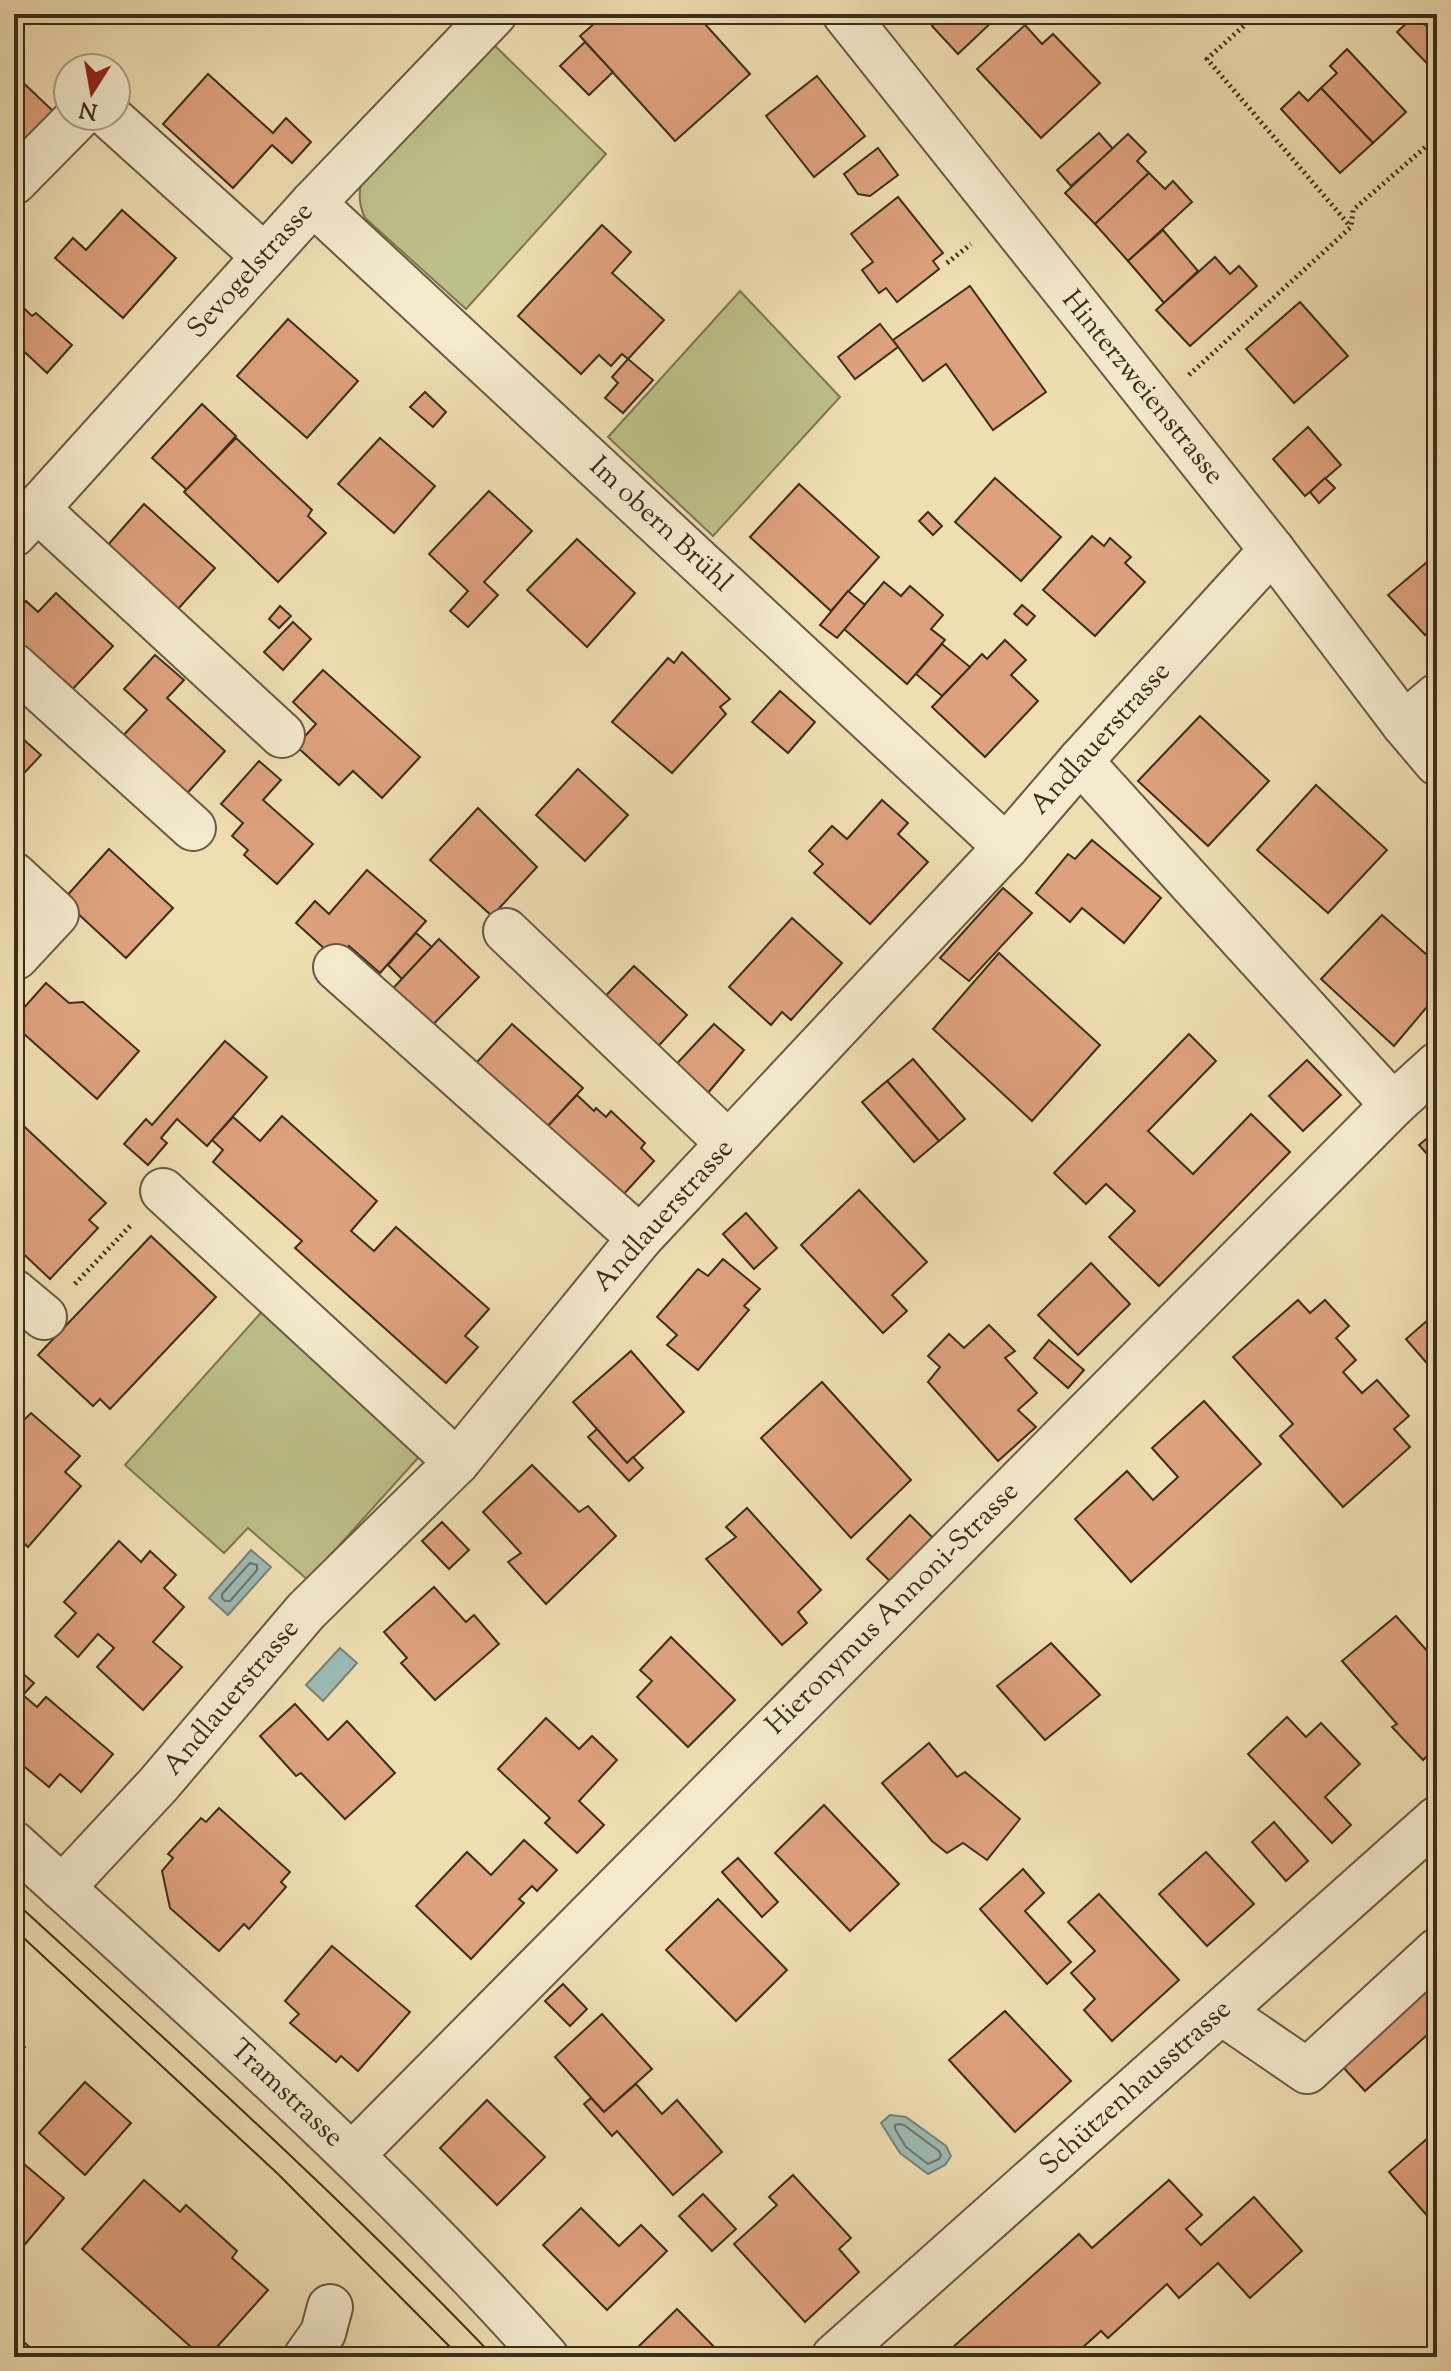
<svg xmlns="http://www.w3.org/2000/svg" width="1451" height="2371" font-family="'Sorts Mill Goudy',serif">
<rect width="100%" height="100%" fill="#f0deb3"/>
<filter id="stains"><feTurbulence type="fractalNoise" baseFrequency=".0025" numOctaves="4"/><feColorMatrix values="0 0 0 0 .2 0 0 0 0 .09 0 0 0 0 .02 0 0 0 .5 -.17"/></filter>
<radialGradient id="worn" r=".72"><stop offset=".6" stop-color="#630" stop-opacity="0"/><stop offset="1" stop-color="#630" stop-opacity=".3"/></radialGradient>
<g fill="#bec089" stroke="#7c7754" stroke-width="2">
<path d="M490 41 606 154 466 309 365 218C358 203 359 192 362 176Z"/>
<path d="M740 291 840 397 713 536 608 437Z"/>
<path d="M266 1307 426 1449 308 1580 248 1528 224 1553 125 1465Z"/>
</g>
<g fill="#9dbbb5" stroke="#758379" stroke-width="2">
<path d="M251 1550 271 1567 228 1615 209 1598Z"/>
<path d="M340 1648 357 1663 323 1701 306 1685Z"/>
<path d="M890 2115 906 2117 946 2146 951 2156 945 2165 928 2174 900 2153 881 2123Z"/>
</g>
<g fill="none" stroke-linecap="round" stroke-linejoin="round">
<g stroke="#6c746a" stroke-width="2">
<path d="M250 1563 257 1565V1570L230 1601H225L222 1598V1594Z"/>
<path d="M899 2124 904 2125 939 2151 941 2155 939 2159 928 2164 906 2147 895 2129V2125Z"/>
</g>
</g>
<g fill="#dea17e" stroke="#3a2e1e" stroke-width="2">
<path d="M605 14H696L750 74 675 141 580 36Z"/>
<path d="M944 14H992L996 18 958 54 932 26Z"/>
<path d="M1416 14 1425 25 1437 14V74L1397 32Z"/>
<path d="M1025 25 1042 44 1053 34 1100 83 1041 138 977 69Z"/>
<path d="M585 42 613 72 589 95 560 66Z"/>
<path d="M1347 49 1406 112 1373 143 1321 88 1337 73 1330 66Z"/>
<path d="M14 74 54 112 14 154Z"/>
<path d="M208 74 273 133 286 118 311 142 292 163 272 145 233 188 163 124Z"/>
<path d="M817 76 865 136 814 177 766 116Z"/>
<path d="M1321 88 1373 143 1340 173 1281 109 1299 92 1308 101Z"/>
<path d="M1099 133 1113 149 1071 186 1057 170Z"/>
<path d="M1128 134 1146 152 1137 161 1149 173 1095 224 1065 193Z"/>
<path d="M878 148 898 175 870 196 858 194 844 174Z"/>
<path d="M1149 173 1165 189 1173 181 1192 202 1128 261 1095 224Z"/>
<path d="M898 197 943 253 933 261 939 269 897 302 886 288 879 293 862 270 873 262 851 234Z"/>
<path d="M122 210 176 258 123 318 55 258 73 238 86 250Z"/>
<path d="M602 225 631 252 612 273 664 320 628 359 622 354 611 366 599 355 581 374 518 316Z"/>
<path d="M1163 230 1198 271 1164 303 1128 261Z"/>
<path d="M1215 257 1230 274 1239 266 1257 286 1190 346 1156 310Z"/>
<path d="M970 286 1046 392 993 430 946 364 923 381 893 340Z"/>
<path d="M14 299 32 316 36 313 72 345 47 373 14 342Z"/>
<path d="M1300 302 1348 356 1294 403 1246 349Z"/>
<path d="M288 319 358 381 307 438 237 376Z"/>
<path d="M880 324 898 347 855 379 838 357Z"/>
<path d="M628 359 653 380 623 413 605 398 618 383 612 377Z"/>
<path d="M425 392 446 412 433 427 410 407Z"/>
<path d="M202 404 236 436 187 490 152 458Z"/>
<path d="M1308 427 1341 465 1305 496 1273 459Z"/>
<path d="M236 438 312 510 308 516 326 533 278 582 184 492Z"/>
<path d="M380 438 435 486 394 533 338 484Z"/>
<path d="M995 478 1061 537 1021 581 955 522Z"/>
<path d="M1325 478 1335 488 1319 503 1310 492Z"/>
<path d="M799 484 879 557 831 611 750 537Z"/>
<path d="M489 491 532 531 484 582 498 595 468 627 450 611 468 591 429 554Z"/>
<path d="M144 504 215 568 178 609 107 546Z"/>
<path d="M928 512 942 526 933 535 919 521Z"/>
<path d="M1092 536 1104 546 1110 538 1131 557 1125 563 1145 582 1095 636 1043 590Z"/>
<path d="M577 539 635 593 587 647 527 590Z"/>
<path d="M1433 557 1437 562V624L1425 635 1388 595Z"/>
<path d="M884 582 901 596 910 586 943 615 931 629 945 640 907 684 844 629Z"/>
<path d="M848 591 865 605 837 638 820 625Z"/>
<path d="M56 593 113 646 68 694 16 645 24 636 14 627V614L26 601 38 612Z"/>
<path d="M1022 605 1035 616 1027 625 1014 614Z"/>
<path d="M280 606 291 616 279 628 269 619Z"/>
<path d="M293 622 311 639 283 670 264 652Z"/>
<path d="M1005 640 1026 660 1011 675 1038 701 985 757 932 707 982 654 987 659Z"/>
<path d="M942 644 970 667 942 696 916 674Z"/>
<path d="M682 652 730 699 720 707 726 714 672 773 612 722 668 658 674 663Z"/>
<path d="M155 655 184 680 167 698 225 751 183 798 119 740 147 710 124 689Z"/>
<path d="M323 670 420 757 382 798 353 771 339 785 296 746 316 724 293 702Z"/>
<path d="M780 691 815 722 788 753 752 722Z"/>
<path d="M1200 716 1269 781 1208 846 1138 781Z"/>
<path d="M14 731 41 755 14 784Z"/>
<path d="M259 761 281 780 263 800 313 844 277 884 244 855 248 850 232 836 243 823 221 804Z"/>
<path d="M578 769 628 815 585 861 536 815Z"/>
<path d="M1316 785 1387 850 1328 913 1257 850Z"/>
<path d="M882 800 908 823 898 834 928 862 870 924 814 873 823 864 809 851 832 826 847 839Z"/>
<path d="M478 808 537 867 492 916 430 860Z"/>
<path d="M1092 840 1161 898 1124 943 1082 908 1070 922 1036 893 1068 854 1075 859Z"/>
<path d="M109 849 173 908 126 958 63 900Z"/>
<path d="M367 870 426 921 380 973 349 946 337 960 296 923 315 901 329 914Z"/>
<path d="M1003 888 1032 913 969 981 940 958Z"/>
<path d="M1382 915 1437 964V995L1394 1046 1321 979Z"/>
<path d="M792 918 842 963 791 1020 782 1012 771 1025 729 987Z"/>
<path d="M416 933 432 947 402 979 388 965Z"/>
<path d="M439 939 479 977 424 1034 385 997Z"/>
<path d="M999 953 1100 1045 1032 1121 933 1029Z"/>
<path d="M634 966 687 1015 652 1053 597 1005Z"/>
<path d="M46 983 69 1003 83 1002 139 1051 97 1099 14 1025V1019Z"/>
<path d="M512 1024 583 1088 547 1127 467 1073Z"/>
<path d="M714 1024 744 1050 702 1100 669 1072Z"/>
<path d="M1189 1034 1216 1061 1148 1131 1193 1174 1251 1114 1290 1152 1159 1286 1109 1237 1135 1211 1106 1184 1086 1204 1054 1173Z"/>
<path d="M225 1041 267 1077 207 1146 177 1119 161 1138 167 1143 148 1165 124 1144 146 1119 152 1125Z"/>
<path d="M913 1059 965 1119 939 1141 887 1081Z"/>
<path d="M1307 1060 1341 1095 1303 1131 1269 1096Z"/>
<path d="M887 1081 939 1141 914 1162 862 1102Z"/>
<path d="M577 1095 594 1111 596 1108 606 1117 611 1111 645 1143 641 1148 654 1161 612 1207 547 1127Z"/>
<path d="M282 1116 377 1201 351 1231 374 1251 396 1227 489 1309 465 1336 478 1347 446 1383 295 1248 302 1241 213 1162 223 1150 212 1140 233 1117 260 1141Z"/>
<path d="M14 1117 106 1203 89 1220 98 1228 50 1279 14 1245Z"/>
<path d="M1437 1130V1165L1419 1145Z"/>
<path d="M859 1190 927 1262 892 1295 907 1311 883 1333 801 1245Z"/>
<path d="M746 1213 777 1248 754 1269 723 1234Z"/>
<path d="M151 1236 216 1297 110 1409 100 1399 93 1406 38 1355Z"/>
<path d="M723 1259 760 1289 744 1306 749 1310 698 1370 667 1345 677 1335 657 1317 698 1269 708 1276Z"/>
<path d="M1091 1263 1130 1304 1078 1355 1038 1315Z"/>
<path d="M1298 1300 1310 1313 1325 1300 1349 1326 1336 1338 1356 1360 1343 1372 1362 1393 1377 1380 1409 1416 1394 1429 1410 1447 1343 1507 1280 1436 1293 1424 1233 1357Z"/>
<path d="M1437 1312V1375L1406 1339Z"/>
<path d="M989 1325 1015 1351 1005 1358 1037 1393 1018 1410 1036 1427 998 1461 928 1382 940 1367 928 1356 949 1334 964 1348Z"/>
<path d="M1049 1340 1084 1370 1068 1388 1034 1358Z"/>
<path d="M631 1351 684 1412 627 1463 573 1402Z"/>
<path d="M822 1382 911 1480 851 1538 761 1438Z"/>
<path d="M1204 1401 1261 1464 1131 1582 1075 1519 1127 1471 1153 1500 1178 1477 1152 1448Z"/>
<path d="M31 1413 80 1456 65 1472 81 1486 28 1547 14 1534V1430Z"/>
<path d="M597 1429 627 1463 633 1457 643 1468 629 1481 588 1437Z"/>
<path d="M532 1465 579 1512 588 1506 616 1536 546 1604 508 1562 521 1553 483 1512Z"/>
<path d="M747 1508 821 1590 798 1612 807 1623 782 1645 706 1559 736 1537 726 1527Z"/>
<path d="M910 1515 935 1540 892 1583 867 1559Z"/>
<path d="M442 1522 469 1550 449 1569 422 1541Z"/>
<path d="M119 1541 141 1562 150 1551 176 1575 164 1588 184 1607 153 1642 182 1667 143 1710 97 1667 114 1648 98 1634 78 1657 55 1636 76 1613 64 1602Z"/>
<path d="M1437 1580V1596L1429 1587Z"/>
<path d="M434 1587 466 1622 474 1615 499 1644 435 1700 401 1663 407 1658 384 1632Z"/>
<path d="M1396 1616 1437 1662V1699L1430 1706 1437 1714V1747L1423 1760 1392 1727 1397 1724 1342 1661Z"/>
<path d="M671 1637 735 1700 688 1747 637 1697 652 1681 640 1670Z"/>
<path d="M1051 1643 1100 1695 1045 1740 997 1686Z"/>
<path d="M14 1666 34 1683 23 1695 37 1707 46 1697 113 1754 81 1792 60 1774 49 1787 14 1758Z"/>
<path d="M295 1704 328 1740 347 1721 395 1773 345 1819 301 1773 296 1776 260 1736Z"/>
<path d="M1287 1717 1306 1737 1321 1723 1360 1764 1325 1797 1351 1825 1332 1843 1248 1754Z"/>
<path d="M546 1718 579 1749 592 1736 617 1760 579 1801 604 1825 577 1853 545 1823 550 1818 498 1769Z"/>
<path d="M929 1743 957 1777 965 1772 1020 1819 987 1860 963 1843 947 1853 932 1841 882 1783Z"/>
<path d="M824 1805 899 1884 850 1931 775 1853Z"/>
<path d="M219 1808 290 1872 281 1882 286 1887 249 1929 244 1924 219 1951 170 1908 162 1871 173 1858 168 1854 201 1818 206 1822Z"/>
<path d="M1274 1822 1308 1861 1286 1881 1252 1842Z"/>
<path d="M524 1840 557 1870 537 1891 532 1886 519 1899 524 1903 471 1959 416 1906 467 1852 491 1875Z"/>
<path d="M1206 1852 1254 1904 1207 1946 1159 1894Z"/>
<path d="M738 1858 778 1902 762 1917 722 1872Z"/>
<path d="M1023 1869 1044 1893 1025 1911 1071 1962 1047 1984 980 1909Z"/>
<path d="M1099 1894 1179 1980 1112 2041 1084 2010 1095 1999 1071 1973 1095 1951 1068 1922Z"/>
<path d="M718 1899 787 1970 736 2021 666 1950Z"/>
<path d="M332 1946 410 2012 358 2071 341 2056 336 2062 290 2023 299 2014 285 2001Z"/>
<path d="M1437 1976V2026L1365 2091 1341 2065Z"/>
<path d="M563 1984 587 2009 570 2026 545 2001Z"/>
<path d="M1005 2011 1071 2081 1015 2132 949 2060Z"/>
<path d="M602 2014 652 2069 604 2112 555 2057Z"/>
<path d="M14 2037 25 2047 14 2060Z"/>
<path d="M85 2082 131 2123 85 2175 39 2133Z"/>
<path d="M636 2084 662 2114 677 2100 722 2152 673 2195 617 2131 612 2136 584 2104 591 2098 604 2112Z"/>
<path d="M487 2100 545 2157 497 2205 440 2148Z"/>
<path d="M1437 2130V2227L1389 2172Z"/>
<path d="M17 2158 64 2198 21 2249 14 2243V2162Z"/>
<path d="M793 2175 851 2238 839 2249 859 2272 805 2322 734 2244 777 2205 769 2197Z"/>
<path d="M144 2180 180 2212 186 2205 237 2251 232 2258 268 2290 208 2357H202L82 2249Z"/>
<path d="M1169 2180 1202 2215 1186 2229 1201 2245 1254 2197 1302 2251 1250 2298 1218 2263 1179 2298 1167 2284 1108 2338 1101 2331 1072 2357H942L1079 2234 1092 2248Z"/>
<path d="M703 2194 736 2229 712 2251 679 2216Z"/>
<path d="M581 2208 619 2246 641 2225 667 2251 607 2310 543 2245Z"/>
<path d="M677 2309 724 2357H637L632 2353Z"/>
<path d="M14 2333 33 2350 27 2357H14Z"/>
</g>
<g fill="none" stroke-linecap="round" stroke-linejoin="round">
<defs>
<g id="minor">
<path d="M845 14 1272 550 1404 724 1437 763"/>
<path d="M109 116 264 256"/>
<path d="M14 182 79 116"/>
<path d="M313 203 1006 847"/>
<path d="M37 509 282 735"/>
<path d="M14 534 313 203 494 14"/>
<path d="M14 666 193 828"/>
<path d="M1404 724 1437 696"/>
<path d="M1080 761 1393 1105"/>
<path d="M14 875 56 914 16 957"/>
<path d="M506 931 728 1143"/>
<path d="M336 967 640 1238"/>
<path d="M163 1191 457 1462"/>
<path d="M14 1292 44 1317"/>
<path d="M14 1844C196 2010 382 2173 546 2357"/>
<path d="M62 1888 158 1785 306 1611 457 1462 640 1238 1006 847 1080 761 1272 550"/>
<path d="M1221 2012 1307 2071 1437 1951"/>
<path d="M352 2155 1393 1105 1437 1065"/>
<path d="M306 2357 323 2333 330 2307"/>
<path d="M834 2357 1437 1819"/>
</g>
</defs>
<use href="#minor" stroke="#685a43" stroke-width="48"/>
<g stroke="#3a2e1e" stroke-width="5" stroke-dasharray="2 4" stroke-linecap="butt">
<path d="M1257 14 1207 59 1350 226"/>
<path d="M947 263 971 244"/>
<path d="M1189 375 1351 227 1353 210 1437 137"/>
<path d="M75 1284 131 1225"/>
<path d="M1148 2357 1154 2352 1158 2357"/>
</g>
<use href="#minor" stroke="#f5eace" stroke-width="44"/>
<g stroke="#3a2e1e" stroke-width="2">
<path d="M14 1901C177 2050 341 2197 494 2357"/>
<path d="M14 1929 278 2174 460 2357"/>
</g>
</g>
<g text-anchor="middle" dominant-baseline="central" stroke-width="8" stroke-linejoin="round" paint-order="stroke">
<g font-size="28" fill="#3a2e1e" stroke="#f5eace">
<text transform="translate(251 271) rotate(-48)">Sevogelstrasse</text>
<text transform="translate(1142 388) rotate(51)">Hinterzweienstrasse</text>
<text transform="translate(660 525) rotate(43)">Im obern Brühl</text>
<text transform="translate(1101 739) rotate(-48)">Andlauerstrasse</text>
<text transform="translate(664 1216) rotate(-48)">Andlauerstrasse</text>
<text transform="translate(893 1609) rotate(-45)">Hieronymus Annoni-Strasse</text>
<text transform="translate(232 1698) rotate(-50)">Andlauerstrasse</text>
<text transform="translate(1136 2088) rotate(-42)">Schützenhausstrasse</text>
<text transform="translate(286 2094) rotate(43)">Tramstrasse</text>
</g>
</g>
<rect width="1451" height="2371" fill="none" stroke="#f0deb3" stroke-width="48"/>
<rect x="16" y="16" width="1419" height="2339" fill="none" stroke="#3a2e1e" stroke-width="4"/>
<rect x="24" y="24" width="1403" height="2323" fill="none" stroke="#3a2e1e" stroke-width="2"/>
<g transform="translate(92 92) rotate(191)"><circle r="38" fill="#f5eace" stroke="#aa9f88" stroke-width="2"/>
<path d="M0-6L14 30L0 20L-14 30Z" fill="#8f2418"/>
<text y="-12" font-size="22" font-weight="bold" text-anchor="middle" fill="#3a2e1e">N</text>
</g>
<rect width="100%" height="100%" filter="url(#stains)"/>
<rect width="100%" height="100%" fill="url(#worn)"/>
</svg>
